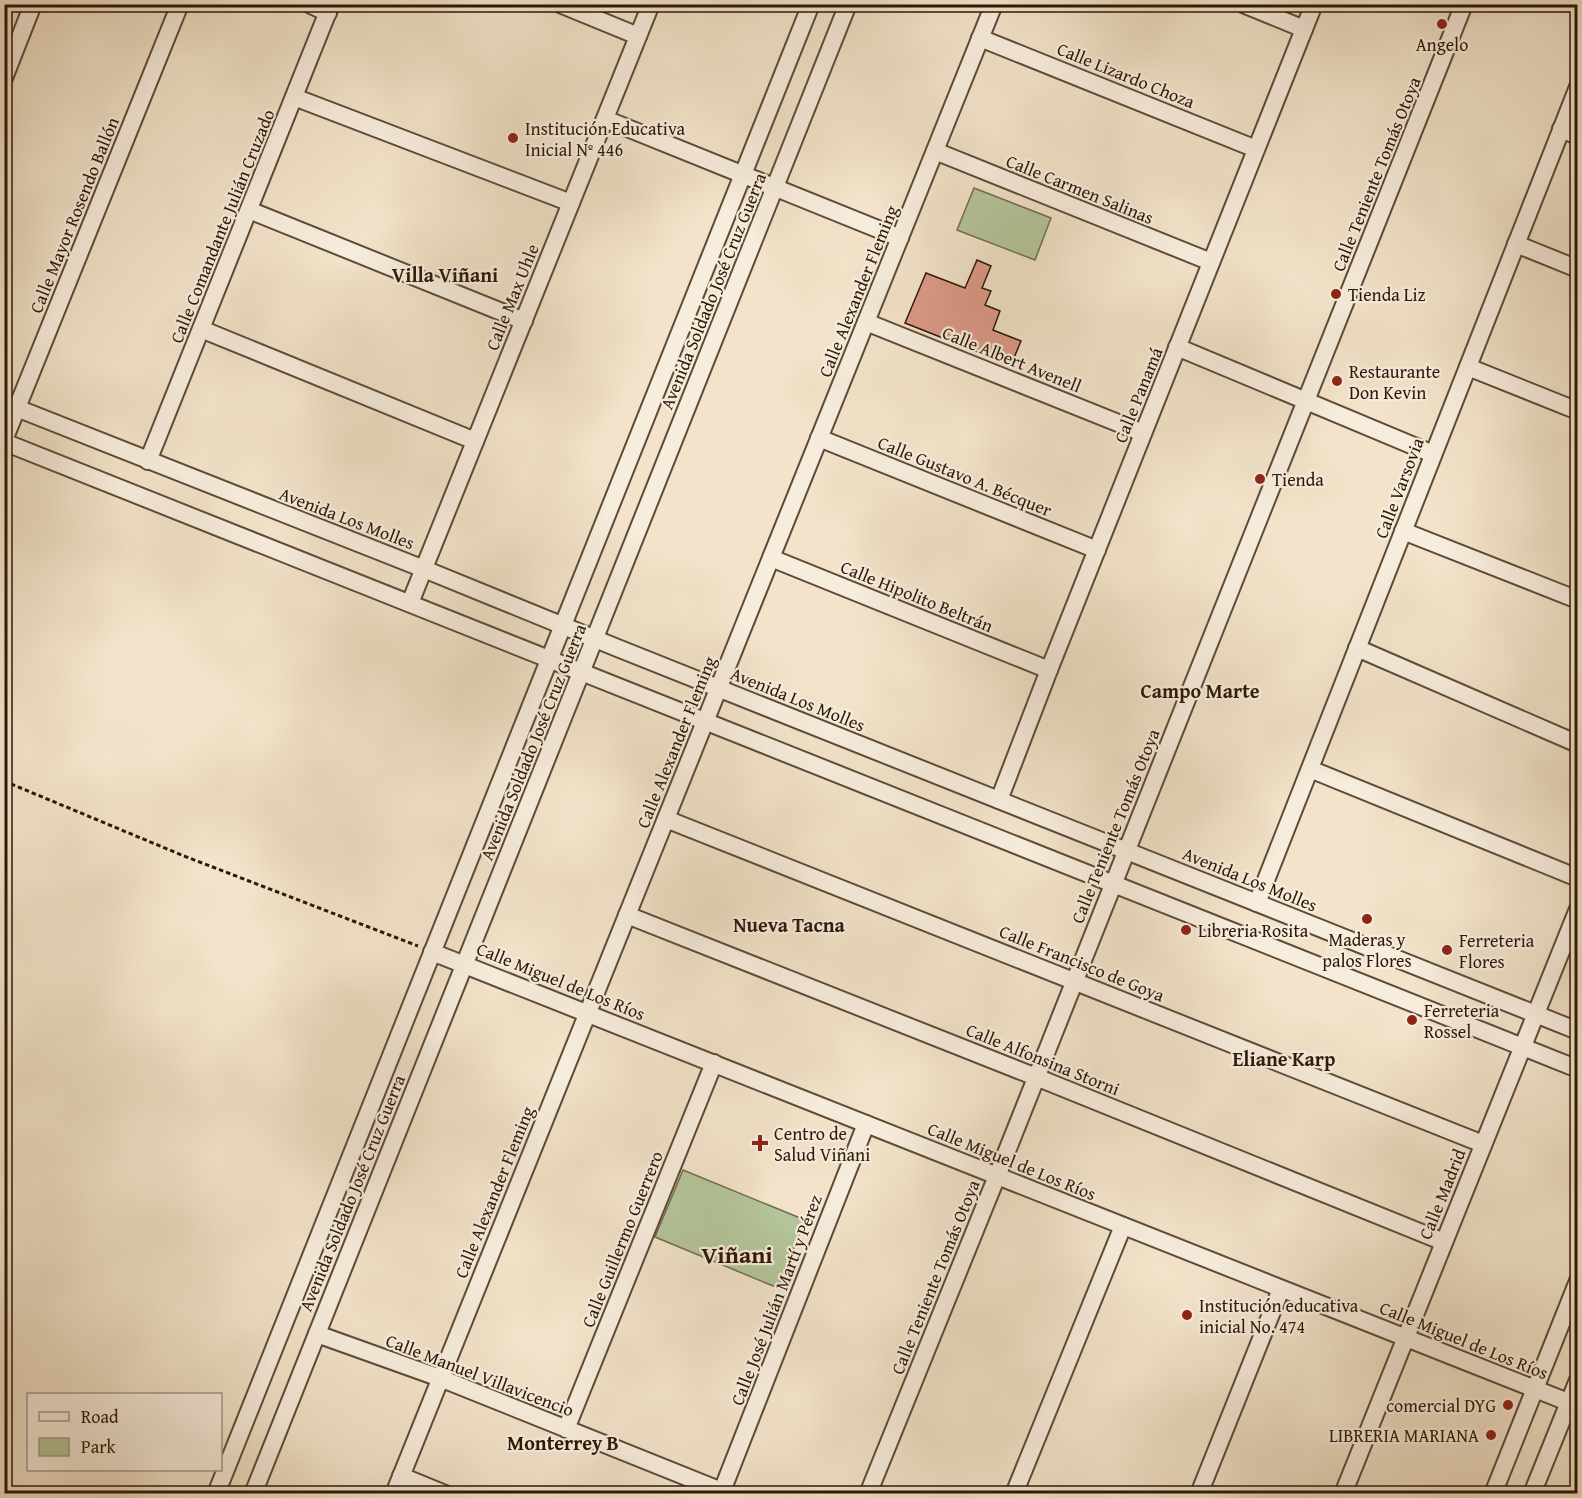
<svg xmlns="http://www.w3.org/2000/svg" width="1582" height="1498" font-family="'Gentium Book Plus',serif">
<rect width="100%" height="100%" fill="#f2e3ca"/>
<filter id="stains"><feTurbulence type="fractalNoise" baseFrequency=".00333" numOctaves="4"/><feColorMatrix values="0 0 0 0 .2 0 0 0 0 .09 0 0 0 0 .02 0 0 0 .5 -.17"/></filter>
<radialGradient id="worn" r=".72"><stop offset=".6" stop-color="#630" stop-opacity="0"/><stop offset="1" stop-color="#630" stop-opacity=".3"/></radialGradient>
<g fill="#b5c59b" stroke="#706e51" stroke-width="1.5">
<path d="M974 188 1051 218 1035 260 957 230Z"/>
<path d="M683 1170 805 1220 778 1288 655 1237Z"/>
</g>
<path fill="#dc9987" stroke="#2b1807" stroke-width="1.5" d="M977 260 991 266 982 288 991 291 985 305 1000 311 993 330 1021 341 1011 365 905 323 926 273 965 288Z"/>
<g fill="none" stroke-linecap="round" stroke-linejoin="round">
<defs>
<g id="minor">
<path d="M309 4 328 13"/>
<path d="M560 4 638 36"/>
<path d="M1243 4 1304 29"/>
<path d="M980 38 1256 149"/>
<path d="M4 78 33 4"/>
<path d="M294 97 571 203"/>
<path d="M605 119 900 238"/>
<path d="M1561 129 1578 136"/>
<path d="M935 151 1211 262"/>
<path d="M249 210 524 321"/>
<path d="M1516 244 1578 269"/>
<path d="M866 322 1143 433"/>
<path d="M201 329 475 441"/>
<path d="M1177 347 1433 454"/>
<path d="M1468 367 1578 411"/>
<path d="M4 403 424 569 615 647 1578 1031"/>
<path d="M819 438 1097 550"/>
<path d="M4 440 180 4"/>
<path d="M4 442 1578 1069"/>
<path d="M148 461 331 4"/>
<path d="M1403 531 1578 600"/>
<path d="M771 558 1049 670"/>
<path d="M410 603 651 4"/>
<path d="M1357 648 1578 744"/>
<path d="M1310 769 1578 878"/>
<path d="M999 800 1049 670 1314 4"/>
<path d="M666 819 1483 1144"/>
<path d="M1257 903 1578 87"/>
<path d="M627 915 1036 1077 1444 1242"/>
<path d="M432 952 1578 1406"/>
<path d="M317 1334 440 1378 729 1494"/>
<path d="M566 1429 714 1063"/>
<path d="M401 1476 445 1494"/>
<path d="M722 1491 866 1124"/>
<path d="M216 1494 811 4"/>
<path d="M253 1494 848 4"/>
<path d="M394 1494 994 4"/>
<path d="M868 1494 997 1176 1464 4"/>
<path d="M1014 1494 1123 1226"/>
<path d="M1199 1494 1281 1289"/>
<path d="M1343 1494 1578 909"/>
<path d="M1493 1494 1578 1281"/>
<path d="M1532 1494 1578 1380"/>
</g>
</defs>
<use href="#minor" stroke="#5d4b38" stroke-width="20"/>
<path stroke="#2b1807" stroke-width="3" stroke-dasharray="4.5 3" stroke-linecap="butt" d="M4 781 184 856 418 946"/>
<use href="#minor" stroke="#f7eddd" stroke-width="16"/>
</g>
<g fill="#8f2418" stroke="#f7eddd" stroke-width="2">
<circle cx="1442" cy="24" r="6"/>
<circle cx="513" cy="138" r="6"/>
<circle cx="1336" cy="294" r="6"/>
<circle cx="1337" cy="381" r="6"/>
<circle cx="1260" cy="479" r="6"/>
<circle cx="1367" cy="919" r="6"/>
<circle cx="1186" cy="930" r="6"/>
<circle cx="1447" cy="950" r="6"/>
<circle cx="1412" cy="1020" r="6"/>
<path d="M757 1134h6v6h6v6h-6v6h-6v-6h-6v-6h6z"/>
<circle cx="1187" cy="1315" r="6"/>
<circle cx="1508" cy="1405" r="6"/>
<circle cx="1491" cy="1435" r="6"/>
</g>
<g text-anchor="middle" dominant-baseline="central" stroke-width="4.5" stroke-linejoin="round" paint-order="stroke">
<g font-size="18" fill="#2b1807" stroke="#f7eddd" text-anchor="start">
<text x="1442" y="44" text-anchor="middle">Angelo</text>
<text x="525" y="128">Institución Educativa<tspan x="525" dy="21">Inicial Nº 446</tspan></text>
<text x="1348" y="294">Tienda Liz</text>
<text x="1349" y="371">Restaurante<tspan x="1349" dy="21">Don Kevin</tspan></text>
<text x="1272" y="479">Tienda</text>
<text x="1198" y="930">Libreria Rosita</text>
<text x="1367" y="939" text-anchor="middle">Maderas y<tspan x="1367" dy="21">palos Flores</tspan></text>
<text x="1459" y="940">Ferreteria<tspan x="1459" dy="21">Flores</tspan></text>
<text x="1424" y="1010">Ferreteria<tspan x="1424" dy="21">Rossel</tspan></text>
<text x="774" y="1133">Centro de<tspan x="774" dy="21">Salud Viñani</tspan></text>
<text x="1199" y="1305">Institución educativa<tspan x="1199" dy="21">inicial No. 474</tspan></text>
<text x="1496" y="1405" text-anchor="end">comercial DYG</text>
<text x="1479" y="1435" text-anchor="end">LIBRERIA MARIANA</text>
</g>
<g font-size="18" fill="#2b1807" stroke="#f7eddd">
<text transform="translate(1126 75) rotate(22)">Calle Lizardo Choza</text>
<text transform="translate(1376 174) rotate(-68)">Calle Teniente Tomás Otoya</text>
<text transform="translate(1080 189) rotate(22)">Calle Carmen Salinas</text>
<text transform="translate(74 215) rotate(-68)">Calle Mayor Rosendo Ballón</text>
<text transform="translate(222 226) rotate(-68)">Calle Comandante Julián Cruzado</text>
<text transform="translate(713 291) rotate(-68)">Avenida Soldado José Cruz Guerra</text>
<text transform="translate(858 291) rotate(-68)">Calle Alexander Fleming</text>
<text transform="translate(512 297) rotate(-68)">Calle Max Uhle</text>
<text transform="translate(1012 359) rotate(22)">Calle Albert Avenell</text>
<text transform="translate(1138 395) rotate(-68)">Calle Panamá</text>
<text transform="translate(965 476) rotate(22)">Calle Gustavo A. Bécquer</text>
<text transform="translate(1399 488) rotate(-69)">Calle Varsovia</text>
<text transform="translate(347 518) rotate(21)">Avenida Los Molles</text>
<text transform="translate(917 596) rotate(22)">Calle Hipolito Beltrán</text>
<text transform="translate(798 699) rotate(22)">Avenida Los Molles</text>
<text transform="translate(533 742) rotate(-68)">Avenida Soldado José Cruz Guerra</text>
<text transform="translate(676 742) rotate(-68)">Calle Alexander Fleming</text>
<text transform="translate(1115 826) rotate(-68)">Calle Teniente Tomás Otoya</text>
<text transform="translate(1250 879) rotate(22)">Avenida Los Molles</text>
<text transform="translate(1082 963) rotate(22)">Calle Francisco de Goya</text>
<text transform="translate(561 981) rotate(22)">Calle Miguel de Los Ríos</text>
<text transform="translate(1043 1059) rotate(22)">Calle Alfonsina Storni</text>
<text transform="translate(1012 1161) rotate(22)">Calle Miguel de Los Ríos</text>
<text transform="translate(494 1192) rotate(-68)">Calle Alexander Fleming</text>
<text transform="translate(352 1193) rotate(-68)">Avenida Soldado José Cruz Guerra</text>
<text transform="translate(1442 1194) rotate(-68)">Calle Madrid</text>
<text transform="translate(622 1239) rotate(-68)">Calle Guillermo Guerrero</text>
<text transform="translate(935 1277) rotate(-68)">Calle Teniente Tomás Otoya</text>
<text transform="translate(776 1300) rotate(-69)">Calle José Julián Martí y Pérez</text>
<text transform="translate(1464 1340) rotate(22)">Calle Miguel de Los Ríos</text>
<text transform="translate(480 1375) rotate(21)">Calle Manuel Villavicencio</text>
</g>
<g font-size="20" font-weight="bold" fill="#2b1807" stroke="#f7eddd">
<text x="445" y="274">Villa Viñani</text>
<text x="1200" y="690">Campo Marte</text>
<text x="789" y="924">Nueva Tacna</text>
<text x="1284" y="1058">Eliane Karp</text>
<text x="563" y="1442">Monterrey B</text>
</g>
<g font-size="24" font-weight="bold" fill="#2b1807" stroke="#f7eddd">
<text x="737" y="1254">Viñani</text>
</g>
</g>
<rect width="1582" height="1498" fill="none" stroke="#f2e3ca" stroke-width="24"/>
<rect x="6" y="6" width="1570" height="1486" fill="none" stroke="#2b1807" stroke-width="3"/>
<rect x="12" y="12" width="1558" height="1474" fill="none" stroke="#2b1807" stroke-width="1.5"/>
<rect x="27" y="1393" width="195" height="78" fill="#f7eddd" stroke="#a59887" stroke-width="1.5"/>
<rect x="39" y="1412" width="30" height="9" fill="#f7eddd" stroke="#a59887" stroke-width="1.5"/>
<text x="81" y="1423" font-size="18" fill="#2b1807">Road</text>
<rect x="39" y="1438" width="30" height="18" fill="#b5c59b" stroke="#a59887" stroke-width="1.5"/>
<text x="81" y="1453" font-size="18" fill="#2b1807">Park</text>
<rect width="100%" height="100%" filter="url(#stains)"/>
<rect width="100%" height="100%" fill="url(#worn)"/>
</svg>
